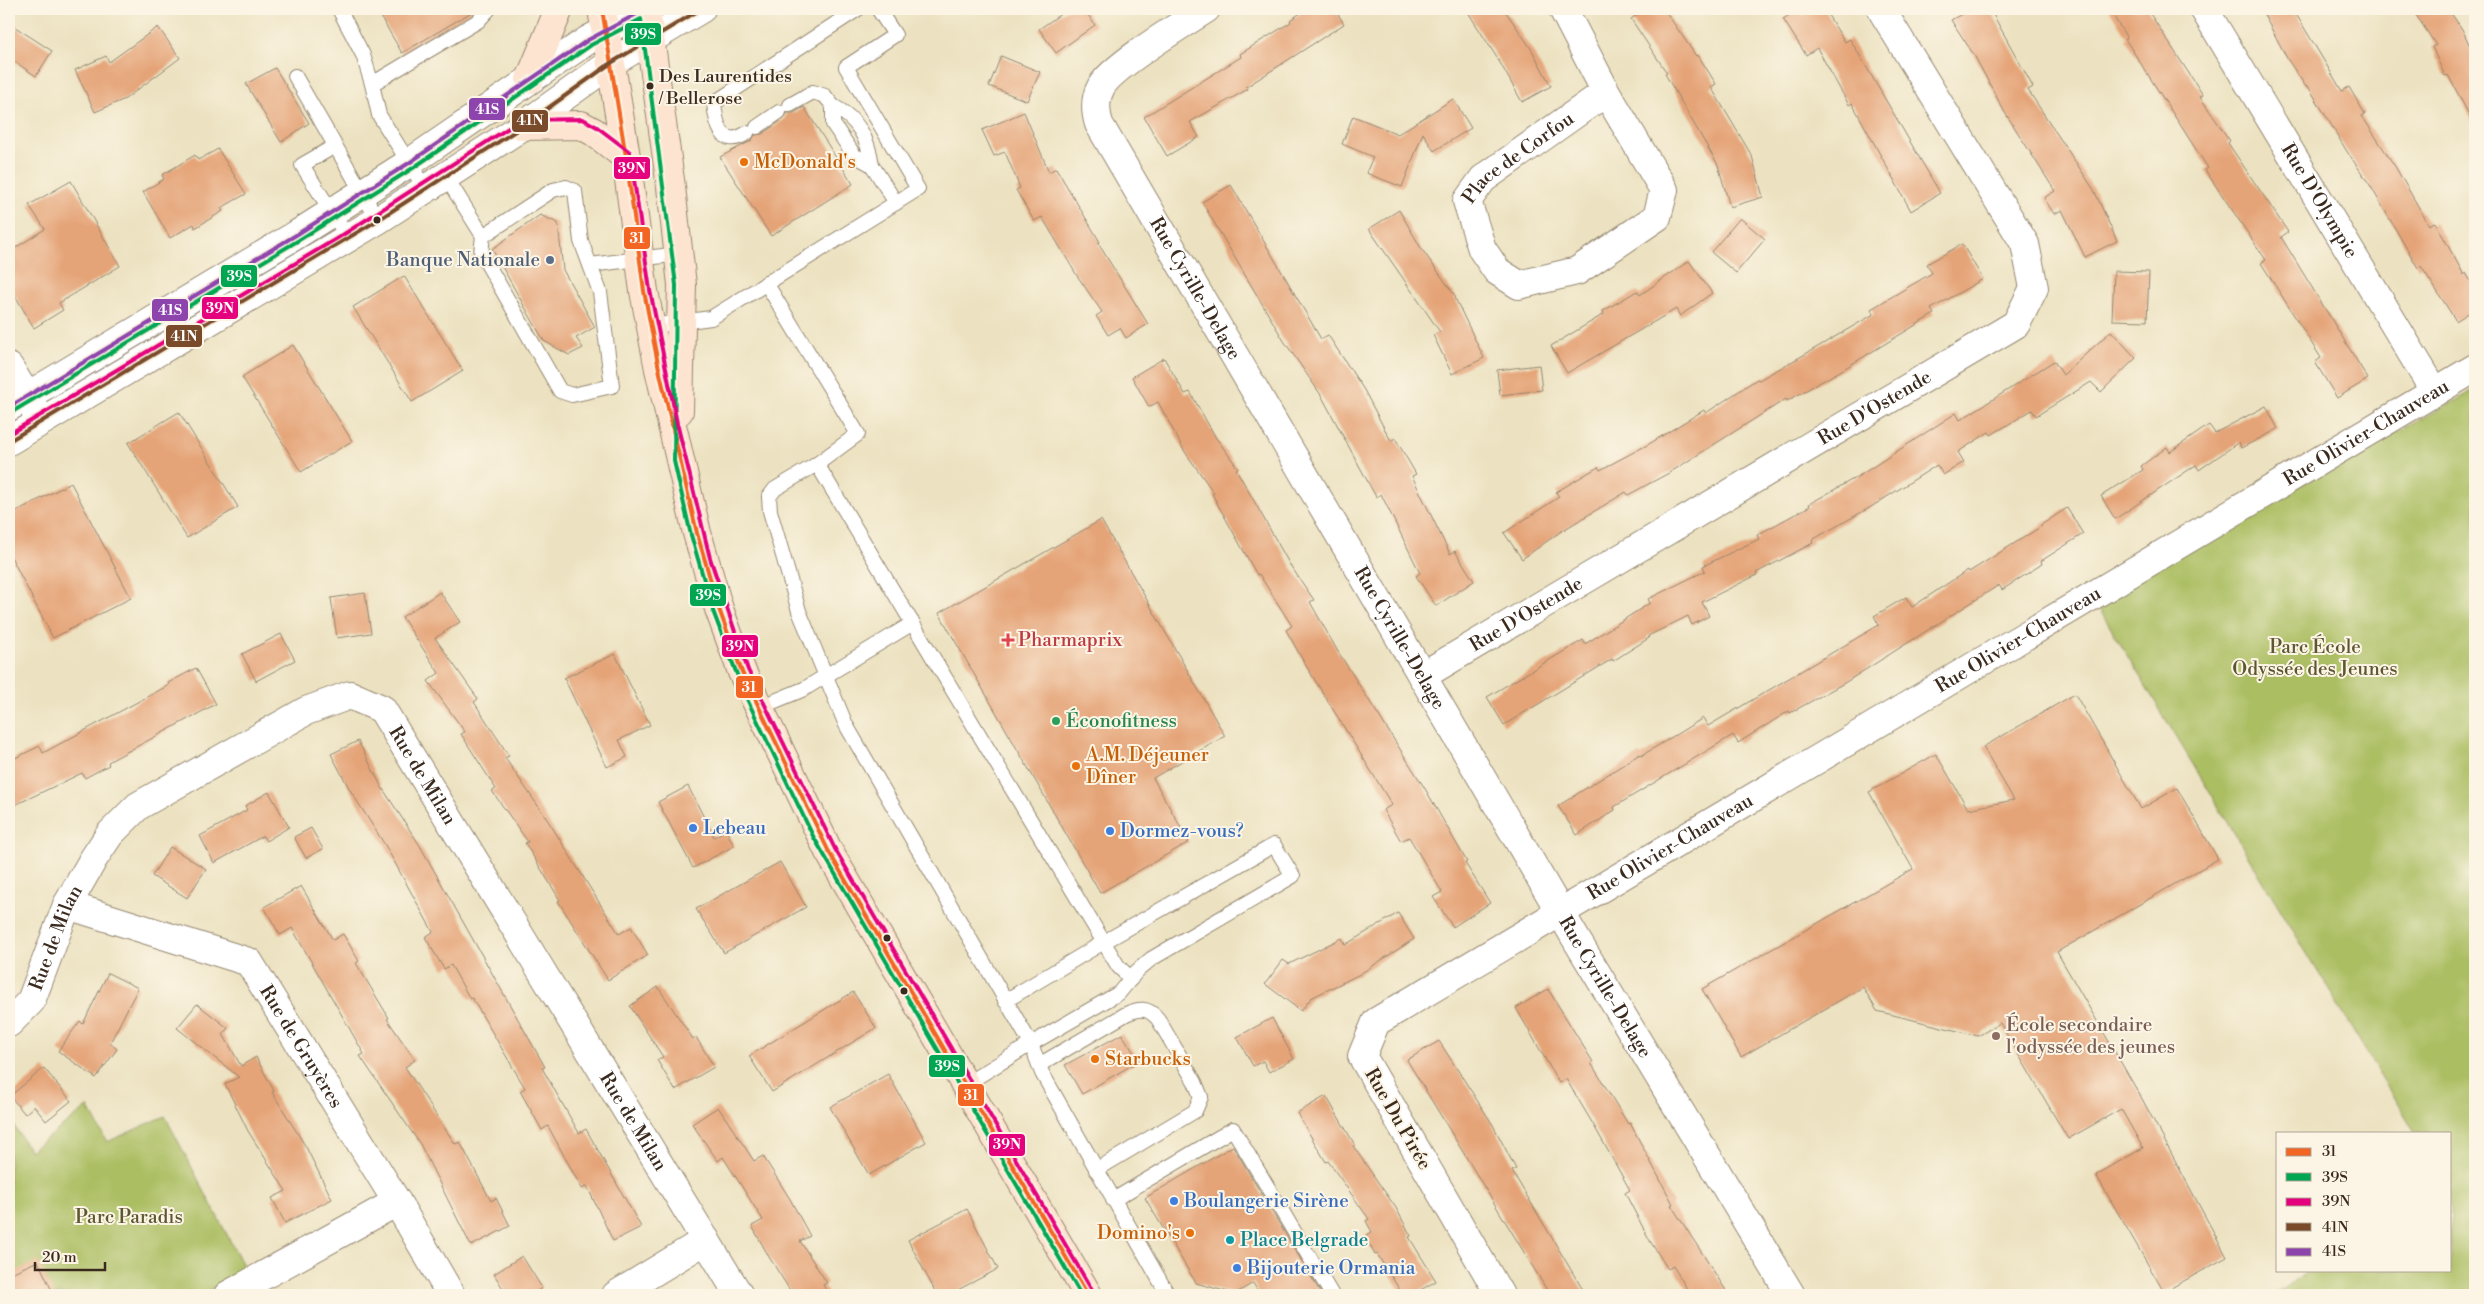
<svg xmlns="http://www.w3.org/2000/svg" width="2484" height="1304" font-family="'Libre Bodoni',serif">
<rect width="100%" height="100%" fill="#fcf5e5"/>
<filter id="ink" filterUnits="userSpaceOnUse"><feTurbulence type="fractalNoise" baseFrequency=".02" numOctaves="2"/><feDisplacementMap in="SourceGraphic" scale="10" xChannelSelector="R" yChannelSelector="G"/><feConvolveMatrix kernelMatrix="1 2 1 2 8 2 1 2 1" color-interpolation-filters="sRGB"/></filter>
<filter id="wash" filterUnits="userSpaceOnUse"><feTurbulence type="fractalNoise" baseFrequency=".0096" numOctaves="4" result="noise"/><feDisplacementMap in="SourceGraphic" scale="20" xChannelSelector="R" yChannelSelector="G"/><feGaussianBlur stdDeviation="1.12" result="paint"/><feColorMatrix in="noise" values="0 0 0 0 0 0 0 0 0 0 0 0 0 0 0 0 0 1.4 0 .05"/><feComposite in="paint" operator="in"/></filter>
<g filter="url(#wash)">
<rect width="100%" height="100%" fill="#ece2c1"/>
<g fill="#abbe62" stroke="#737440">
<path d="M2475 390V1295H2271L2311 1270H2450V1133H2415L2092 597Z"/>
<path d="M88 1107 107 1142 165 1116 246 1271 201 1295H9V1118L30 1151Z"/>
</g>
<g id="blocks">
<g fill="#e5a478">
<path d="M376 9H477L402 53Z"/>
<path d="M1068 9H1084L1095 25 1056 53 1039 29Z"/>
<path d="M1307 9H1335L1344 24 1246 87 1248 89 1190 122 1199 137 1167 156 1144 117 1241 57 1240 54 1291 22 1290 20Z"/>
<path d="M1466 9H1504L1532 50 1551 86 1522 102 1499 61Z"/>
<path d="M1646 9H1664L1696 56 1698 55 1716 84 1711 87 1752 156 1763 197 1730 207 1718 165 1665 74 1667 73 1631 19Z"/>
<path d="M1799 9H1824L1845 42 1850 39 1940 193 1911 211 1852 103 1849 105 1817 48 1806 55 1783 19Z"/>
<path d="M1971 9H1990L2033 87 2028 90 2094 190 2117 241 2085 257 2062 210 2054 214 2044 198 2055 191 2004 111 1974 55 1951 20Z"/>
<path d="M2109 9H2147L2203 95 2200 97 2230 141 2228 143 2288 232 2281 237 2368 379 2337 398 2315 362 2321 358 2261 263 2266 260 2205 170 2208 168 2125 39 2127 38Z"/>
<path d="M2261 9H2293L2342 91 2349 87 2365 114 2362 116 2396 168 2429 225 2435 222 2464 275 2466 273 2475 289V309L2456 321 2421 266 2418 268 2370 185 2346 150 2308 86 2306 87 2288 60Z"/>
<path d="M2412 9H2448L2462 29 2475 57V126L2448 75 2445 76 2432 47 2436 45Z"/>
<path d="M9 23 52 51 36 76 9 58Z"/>
<path d="M158 27 180 58 125 99 95 112 75 70 106 56 109 62Z"/>
<path d="M1001 56 1040 72 1027 101 989 86Z"/>
<path d="M275 68 309 123 281 142 246 84Z"/>
<path d="M1453 99 1471 128 1434 151 1423 133 1402 187 1366 173 1373 157 1342 144 1353 116 1398 134Z"/>
<path d="M804 107 853 184 771 236 720 157 751 141 755 135 762 134 784 119 787 113H794Z"/>
<path d="M1024 112 1049 172 1056 168 1100 242 1098 243 1148 324 1126 338 1120 328 1108 335 1096 316 1102 312 1076 274 1042 217 1034 221 1016 190 1020 188 1005 152 994 156 982 130Z"/>
<path d="M218 149 246 194 221 208 223 211 195 228 194 224 170 238 143 192 164 179 162 175 195 155 198 160Z"/>
<path d="M71 181 120 266 59 303 63 310 34 328 9 285V252L45 229 29 205Z"/>
<path d="M1231 185 1321 339 1328 335 1364 390 1391 441 1395 438 1416 474 1412 476 1450 554 1455 551 1474 581 1436 606 1416 576 1420 573 1381 494 1376 497 1321 395 1284 341 1202 202Z"/>
<path d="M1399 210 1421 248 1456 297 1455 298 1484 358 1452 374 1433 335 1440 332 1369 229Z"/>
<path d="M540 215 558 223 563 270 595 327 576 338 583 348 569 355 544 341 492 249Z"/>
<path d="M1740 218 1765 239 1736 273 1711 252Z"/>
<path d="M1962 244 1983 279 1931 309 1934 314 1842 370 1787 401 1786 399 1669 473 1628 495 1626 492 1560 532 1522 559 1504 533 1559 497 1556 492 1598 467 1600 470 1649 444 1704 410 1706 413 1757 379 1759 380 1809 352 1874 314 1871 309 1932 273 1927 264Z"/>
<path d="M1689 261 1712 293 1680 316 1676 309 1567 373 1551 346 1604 314 1603 311 1637 291 1640 295Z"/>
<path d="M2114 271 2149 272 2147 321 2112 320Z"/>
<path d="M404 276 463 371 412 402 353 307Z"/>
<path d="M2111 331 2136 358 2101 392 2091 382 2036 416 2032 410 1991 435 1989 432 1958 452 1964 462 1943 475 1937 465 1871 507 1812 540 1813 543 1756 573 1757 575 1702 602 1709 616 1692 625 1688 616 1648 636 1649 638 1613 661 1612 659 1504 725 1487 697 1583 640 1585 644 1650 603 1648 599 1705 571 1703 566 1759 539 1757 535 1810 506 1809 504 1862 474 1956 413 1960 420 2054 361 2063 375Z"/>
<path d="M293 345 352 441 301 472 242 377Z"/>
<path d="M1164 358 1185 394 1190 392 1216 438 1238 468 1236 469 1290 565 1314 600 1310 602 1337 650 1424 787 1467 862 1465 863 1490 903 1453 927 1433 897 1442 892 1409 837 1401 841 1383 810 1392 805 1305 664 1286 630 1292 626 1259 574 1257 575 1212 494 1214 493 1185 452 1158 402 1149 407 1132 377Z"/>
<path d="M1539 365 1542 390 1500 395 1497 370Z"/>
<path d="M2266 406 2278 429 2241 448 2239 442 2199 470 2196 465 2115 519 2101 496 2143 470 2141 466 2167 447 2170 452 2209 425 2215 433Z"/>
<path d="M179 412 238 507 187 538 128 443Z"/>
<path d="M71 483 131 598 53 638 9 553V515Z"/>
<path d="M2067 508 2083 534 2041 561 2042 564 2002 590 1999 585 1846 682 1790 713 1789 711 1738 743 1733 735 1614 807 1615 810 1577 835 1558 806 1640 754 1641 756 1703 718 1708 726 1879 625 1874 616 1906 597 1912 607 1968 570 1969 572 2042 526 2041 525Z"/>
<path d="M1101 520 1225 736 1153 778 1189 842 1100 893 939 613Z"/>
<path d="M440 592 460 622 435 638 478 699 474 702 509 756 505 758 545 816 619 934 631 927 648 955 608 980 558 901 560 900 525 843 528 842 492 791 496 789 461 734 465 732 428 681 439 673 402 617Z"/>
<path d="M365 593 371 633 337 638 331 598Z"/>
<path d="M281 634 295 660 256 681 242 654Z"/>
<path d="M615 654 650 725 619 740 627 757 607 767 564 678Z"/>
<path d="M196 668 216 704 108 762 109 765 85 778 82 773 15 805 9 792V761L40 746 43 753 169 685 168 683Z"/>
<path d="M2075 694 2141 809 2177 788 2218 859 2057 952 2141 1097 2227 1257 2164 1292 2096 1175 2143 1148 2121 1109 2068 1139 2000 1023 1978 1036 1877 1011 1863 987 1741 1057 1702 989 1913 869 1869 792 1936 754 1968 809 2014 800 1983 747Z"/>
<path d="M358 741 381 786 419 844 545 1067 542 1068 579 1133 586 1129 641 1227 613 1241 587 1186 582 1189 548 1126 542 1130 520 1091 525 1088 472 998 470 999 451 965 444 969 425 937 433 932 385 845 350 790 331 754Z"/>
<path d="M688 786 714 837 726 830 734 846 693 868 658 802Z"/>
<path d="M269 792 289 827 266 841 263 836 214 863 200 836 247 810 245 806Z"/>
<path d="M311 828 323 849 306 858 294 837Z"/>
<path d="M170 847 206 869 187 898 152 876Z"/>
<path d="M780 862 806 907 724 953 696 909Z"/>
<path d="M301 886 333 940 343 934 359 961 356 963 389 1018 387 1019 415 1060 405 1067 455 1144 460 1142 491 1201 496 1198 510 1226 471 1246 420 1144 360 1056 364 1054 292 928 280 935 264 907Z"/>
<path d="M1398 913 1414 939 1360 974 1311 998 1301 1011 1265 984 1283 960 1289 964 1342 938 1345 945Z"/>
<path d="M108 973 138 988 110 1043 117 1049 96 1078 58 1051 80 1021 83 1024Z"/>
<path d="M658 987 693 1039 696 1037 714 1067 675 1090 657 1060 663 1057 630 1006Z"/>
<path d="M1548 989 1593 1062 1591 1063 1628 1124 1630 1123 1673 1204 1671 1205 1729 1295H1691L1673 1266 1668 1269 1650 1241 1625 1193 1630 1190 1593 1124 1566 1079 1559 1083 1516 1008Z"/>
<path d="M853 992 876 1028 772 1092 749 1056Z"/>
<path d="M197 1004 228 1028 223 1034 241 1066 256 1057 274 1091 272 1092 306 1147 332 1199 285 1223 272 1198 286 1191 248 1131 225 1084 239 1077 177 1028Z"/>
<path d="M1272 1018 1294 1059 1269 1072 1263 1061 1253 1066 1237 1037Z"/>
<path d="M1122 1034 1139 1061 1082 1094 1065 1065Z"/>
<path d="M1439 1041 1493 1125 1516 1169 1512 1171 1586 1295H1550L1407 1060Z"/>
<path d="M44 1068 71 1101 46 1121 34 1106 25 1114 10 1096Z"/>
<path d="M888 1074 926 1142 869 1175 830 1107Z"/>
<path d="M1326 1096 1355 1145 1353 1146 1396 1208 1411 1236 1409 1237 1436 1281 1412 1295H1403L1377 1254 1375 1255 1365 1236 1372 1232 1366 1221 1369 1219 1328 1161 1326 1162 1297 1113Z"/>
<path d="M718 1107 754 1161 763 1156 790 1199 810 1236 800 1241 827 1283 823 1285 829 1295H793L769 1257 752 1226 763 1220 723 1157 718 1161 692 1124Z"/>
<path d="M1233 1146 1262 1195 1322 1295H1260L1253 1283 1235 1294 1196 1283 1145 1198Z"/>
<path d="M967 1209 998 1269 948 1295H937L908 1240Z"/>
<path d="M522 1256 542 1288 530 1295H507L494 1274Z"/>
<path d="M38 1261 54 1295H9V1274Z"/>
</g>
</g>
</g>
<g filter="url(#ink)">
<use href="#blocks" fill-opacity="0" stroke="#948670" stroke-width="1"/>
<g fill="none" stroke-linecap="round" stroke-linejoin="round">
<defs>
<g id="service">
<path d="M339 9 363 55 372 84"/>
<path d="M295 76 378 220"/>
<path d="M790 105 813 92 825 96 833 106"/>
<path d="M833 106C858 119 868 138 872 165L854 155 833 124Z"/>
<path d="M757 127 779 112"/>
<path d="M747 133C721 150 716 123 714 103L858 9"/>
<path d="M335 146 302 165 348 238"/>
<path d="M872 165 896 203"/>
<path d="M446 177 483 236 481 253 560 391 572 395 612 386 600 292 581 241 575 191 566 187 553 190 483 236"/>
<path d="M426 190 379 115 372 84 478 21 489 9"/>
<path d="M590 265 679 254"/>
<path d="M766 283 858 434 817 464 775 489 769 497 770 511 799 611 846 725 1031 1044 964 1085"/>
<path d="M651 326 711 318 918 189 846 67 895 35 878 9"/>
<path d="M817 464 1118 966 1131 979"/>
<path d="M758 708 804 689 913 623"/>
<path d="M1005 1001 1104 942 1274 845 1293 876 1151 959 1136 972 1119 993 1031 1044 1042 1073 1168 1295"/>
<path d="M1039 1065 1126 1014C1139 1008 1148 1007 1158 1019L1195 1082 1201 1097 1195 1111 1096 1170"/>
<path d="M1113 1200 1233 1129 1332 1295"/>
</g>
<g id="minor">
<path id="s1" d="M1206 9C1183 24 1112 66 1101 87 1095 98 1095 111 1099 124L1576 939 1791 1295"/>
<path id="s2" d="M1563 9 1606 92 1664 190 1657 217 1577 271 1519 285 1497 271 1482 249 1467 201 1483 179 1606 92"/>
<path id="s3" d="M2204 9 2435 392"/>
<path d="M9 367 39 417"/>
<path id="s4" d="M1422 676 2016 324 2034 288 2025 244 1881 9"/>
<path id="s5" d="M67 905 249 962 397 1202 451 1295"/>
<path id="s6" d="M9 1023 31 1001 67 905 94 858 110 834 138 806 306 711 350 695 382 709 739 1295"/>
<path d="M228 1295 397 1202"/>
<path d="M616 1295 706 1240"/>
<path id="s7" d="M1500 1295 1362 1056 1376 1022 2475 368"/>
</g>
<g id="tertiary">
<path d="M9 407 296 235 409 163 588 40 646 9"/>
<path d="M9 441 378 220 523 126 611 63 701 9"/>
</g>
<g id="secondary">
<path d="M602 9 626 157 644 291 659 369 697 533 719 609 742 672 829 852 1088 1295"/>
<path d="M646 9 671 187 682 285 679 411"/>
<path d="M530 79 559 9"/>
<path d="M523 126 581 125 594 132 626 157"/>
</g>
</defs>
<use href="#service" stroke="#948670" stroke-width="16"/>
<use href="#minor" stroke="#948670" stroke-width="30"/>
<use href="#tertiary" stroke="#948670" stroke-width="30"/>
<use href="#secondary" stroke="#948670" stroke-width="30"/>
<use href="#service" stroke="#fff" stroke-width="14"/>
<use href="#minor" stroke="#fff" stroke-width="28"/>
<use href="#tertiary" stroke="#fff" stroke-width="28"/>
<use href="#secondary" stroke="#fde4d1" stroke-width="28"/>
<defs>
<path id="bus-1" d="M602 9 626 157 644 291 659 369 697 533 719 609 742 672 829 852 1088 1295"/>
<path id="bus-2" d="M12 412 299 240 413 168 591 45 641 19 676 285 674 461 691 535 713 611 744 693 813 836 1081 1295"/>
<path id="bus-3" d="M9 434 341 236 521 120 583 119 597 127 630 152 650 290 677 423 710 558 748 670 835 849 1093 1292"/>
<path id="bus-4" d="M9 441 378 220 523 126 611 63 701 9"/>
<path id="bus-5" d="M9 407 296 235 409 163 588 40 646 9"/>
</defs>
<use href="#bus-1" stroke="#fcf5e5" stroke-width="8"/>
<use href="#bus-2" stroke="#fcf5e5" stroke-width="8"/>
<use href="#bus-3" stroke="#fcf5e5" stroke-width="8"/>
<use href="#bus-4" stroke="#fcf5e5" stroke-width="8"/>
<use href="#bus-5" stroke="#fcf5e5" stroke-width="8"/>
<use href="#bus-1" stroke="#f26522" stroke-width="4"/>
<use href="#bus-2" stroke="#00a651" stroke-width="4"/>
<use href="#bus-3" stroke="#e5007d" stroke-width="4"/>
<use href="#bus-4" stroke="#7a4b2a" stroke-width="4"/>
<use href="#bus-5" stroke="#8e44ad" stroke-width="4"/>
</g>
</g>
<g fill="#3b2a1e" stroke="#fcf5e5" stroke-width="2">
<circle cx="650" cy="86" r="4.5"/>
<circle cx="377" cy="220" r="4.5"/>
<circle cx="887" cy="938" r="4.5"/>
<circle cx="904" cy="991" r="4.5"/>
</g>
<g fill="#e8710a" stroke="#fcf5e5" stroke-width="2">
<circle cx="744" cy="162" r="5"/>
<circle cx="1076" cy="766" r="5"/>
<circle cx="1095" cy="1059" r="5"/>
<circle cx="1190" cy="1233" r="5"/>
</g>
<circle fill="#5c6f8a" stroke="#fcf5e5" stroke-width="2" cx="550" cy="260" r="5"/>
<path fill="#e0444e" stroke="#fcf5e5" stroke-width="2" d="M1005.5 632.5h5v5h5v5h-5v5h-5v-5h-5v-5h5z"/>
<circle fill="#2e9e5b" stroke="#fcf5e5" stroke-width="2" cx="1056" cy="721" r="5"/>
<g fill="#3f7fe0" stroke="#fcf5e5" stroke-width="2">
<circle cx="693" cy="828" r="5"/>
<circle cx="1110" cy="831" r="5"/>
<circle cx="1174" cy="1201" r="5"/>
<circle cx="1237" cy="1268" r="5"/>
</g>
<circle fill="#8d6e63" stroke="#fcf5e5" stroke-width="2" cx="1996" cy="1036" r="5"/>
<circle fill="#0f9aa8" stroke="#fcf5e5" stroke-width="2" cx="1230" cy="1240" r="5"/>
<g text-anchor="middle" dominant-baseline="central" stroke-width="4" stroke-linejoin="round" paint-order="stroke">
<g font-size="18" fill="#3b2a1e" stroke="#fcf5e5" text-anchor="start">
<text x="659" y="76">Des Laurentides<tspan x="659" dy="22">/ Bellerose</tspan></text>
</g>
<g font-size="19" fill="#3b2a1e" stroke="#fcf5e5">
<text stroke="none"><textPath href="#s2" startOffset="562">Place de Corfou</textPath></text>
<text stroke="none"><textPath href="#s3" startOffset="224">Rue D'Olympie</textPath></text>
<text stroke="none"><textPath href="#s1" startOffset="360">Rue Cyrille-Delage</textPath></text>
<text stroke="none"><textPath href="#s4" startOffset="526">Rue D'Ostende</textPath></text>
<text stroke="none"><textPath href="#s7" startOffset="1465">Rue Olivier-Chauveau</textPath></text>
<text stroke="none"><textPath href="#s4" startOffset="121">Rue D'Ostende</textPath></text>
<text stroke="none"><textPath href="#s1" startOffset="765">Rue Cyrille-Delage</textPath></text>
<text stroke="none"><textPath href="#s7" startOffset="1060">Rue Olivier-Chauveau</textPath></text>
<text stroke="none"><textPath href="#s6" startOffset="609">Rue de Milan</textPath></text>
<text stroke="none"><textPath href="#s7" startOffset="655">Rue Olivier-Chauveau</textPath></text>
<text stroke="none"><textPath href="#s6" startOffset="99">Rue de Milan</textPath></text>
<text stroke="none"><textPath href="#s1" startOffset="1170">Rue Cyrille-Delage</textPath></text>
<text stroke="none"><textPath href="#s5" startOffset="290">Rue de Gruyères</textPath></text>
<text transform="translate(1398 1119) rotate(60)">Rue Du Pirée</text>
<text stroke="none"><textPath href="#s6" startOffset="1014">Rue de Milan</textPath></text>
</g>
<g font-size="19" fill="#c56008" stroke="#fcf5e5" text-anchor="start">
<text x="754" y="162">McDonald's</text>
<text x="1086" y="755">A.M. Déjeuner<tspan x="1086" dy="22">Dîner</tspan></text>
<text x="1105" y="1059">Starbucks</text>
<text x="1180" y="1233" text-anchor="end">Domino's</text>
</g>
<g font-size="19" fill="#4e5e75" stroke="#fcf5e5" text-anchor="end">
<text x="540" y="260">Banque Nationale</text>
</g>
<g font-size="19" fill="#be3a42" stroke="#fcf5e5" text-anchor="start">
<text x="1018" y="640">Pharmaprix</text>
</g>
<g font-size="19" fill="#5d5632" stroke="#fcf5e5">
<text x="2315" y="647">Parc École<tspan x="2315" dy="22">Odyssée des Jeunes</tspan></text>
<text x="129" y="1217">Parc Paradis</text>
</g>
<g font-size="19" fill="#27864d" stroke="#fcf5e5" text-anchor="start">
<text x="1066" y="721">Éconofitness</text>
</g>
<g font-size="19" fill="#366cbe" stroke="#fcf5e5" text-anchor="start">
<text x="703" y="828">Lebeau</text>
<text x="1120" y="831">Dormez-vous?</text>
<text x="1184" y="1201">Boulangerie Sirène</text>
<text x="1247" y="1268">Bijouterie Ormania</text>
</g>
<g font-size="19" fill="#785e54" stroke="#fcf5e5" text-anchor="start">
<text x="2006" y="1025">École secondaire<tspan x="2006" dy="22">l'odyssée des jeunes</tspan></text>
</g>
<g font-size="19" fill="#0d838f" stroke="#fcf5e5" text-anchor="start">
<text x="1240" y="1240">Place Belgrade</text>
</g>
</g>
<g stroke="#fcf5e5" stroke-width="2">
<rect x="624" y="22" width="38" height="24" rx="5" fill="#00a651"/>
<rect x="468" y="97" width="38" height="24" rx="5" fill="#8e44ad"/>
<rect x="511" y="109" width="38" height="24" rx="5" fill="#7a4b2a"/>
<rect x="613" y="156" width="38" height="24" rx="5" fill="#e5007d"/>
<rect x="623" y="226" width="28" height="24" rx="5" fill="#f26522"/>
<rect x="220" y="264" width="38" height="24" rx="5" fill="#00a651"/>
<rect x="201" y="296" width="38" height="24" rx="5" fill="#e5007d"/>
<rect x="151" y="298" width="38" height="24" rx="5" fill="#8e44ad"/>
<rect x="165" y="324" width="38" height="24" rx="5" fill="#7a4b2a"/>
<rect x="689" y="583" width="38" height="24" rx="5" fill="#00a651"/>
<rect x="721" y="634" width="38" height="24" rx="5" fill="#e5007d"/>
<rect x="735" y="675" width="29" height="24" rx="5" fill="#f26522"/>
<rect x="928" y="1054" width="38" height="24" rx="5" fill="#00a651"/>
<rect x="957" y="1083" width="28" height="24" rx="5" fill="#f26522"/>
<rect x="988" y="1133" width="38" height="24" rx="5" fill="#e5007d"/>
</g>
<g font-size="14" text-anchor="middle" font-weight="bold" fill="#fff">
<text x="643" y="39">39S</text>
<text x="487" y="114">41S</text>
<text x="530" y="125">41N</text>
<text x="632" y="173">39N</text>
<text x="637" y="243">31</text>
<text x="239" y="281">39S</text>
<text x="220" y="313">39N</text>
<text x="170" y="315">41S</text>
<text x="184" y="341">41N</text>
<text x="708" y="600">39S</text>
<text x="740" y="651">39N</text>
<text x="749" y="692">31</text>
<text x="947" y="1071">39S</text>
<text x="971" y="1100">31</text>
<text x="1007" y="1149">39N</text>
</g>
<rect width="2484" height="1304" fill="none" stroke="#fcf5e5" stroke-width="30"/>
<rect x="2276" y="1132" width="175" height="140" fill="#fcf5e5" stroke="#afa495"/>
<rect x="2286" y="1148" width="25" height="8" fill="#f26522" stroke="#afa495"/>
<text x="2322" y="1156" font-size="15" fill="#3b2a1e">31</text>
<rect x="2286" y="1173" width="25" height="8" fill="#00a651" stroke="#afa495"/>
<text x="2322" y="1182" font-size="15" fill="#3b2a1e">39S</text>
<rect x="2286" y="1198" width="25" height="8" fill="#e5007d" stroke="#afa495"/>
<text x="2322" y="1206" font-size="15" fill="#3b2a1e">39N</text>
<rect x="2286" y="1223" width="25" height="8" fill="#7a4b2a" stroke="#afa495"/>
<text x="2322" y="1232" font-size="15" fill="#3b2a1e">41N</text>
<rect x="2286" y="1248" width="25" height="8" fill="#8e44ad" stroke="#afa495"/>
<text x="2322" y="1256" font-size="15" fill="#3b2a1e">41S</text>
<path d="M35 1262v8h70v-8" fill="none" stroke="#3b2a1e" stroke-width="2.5"/>
<text x="42" y="1262" font-size="15" fill="#3b2a1e" stroke="#fcf5e5" stroke-width="4" paint-order="stroke">20 m</text>
</svg>
